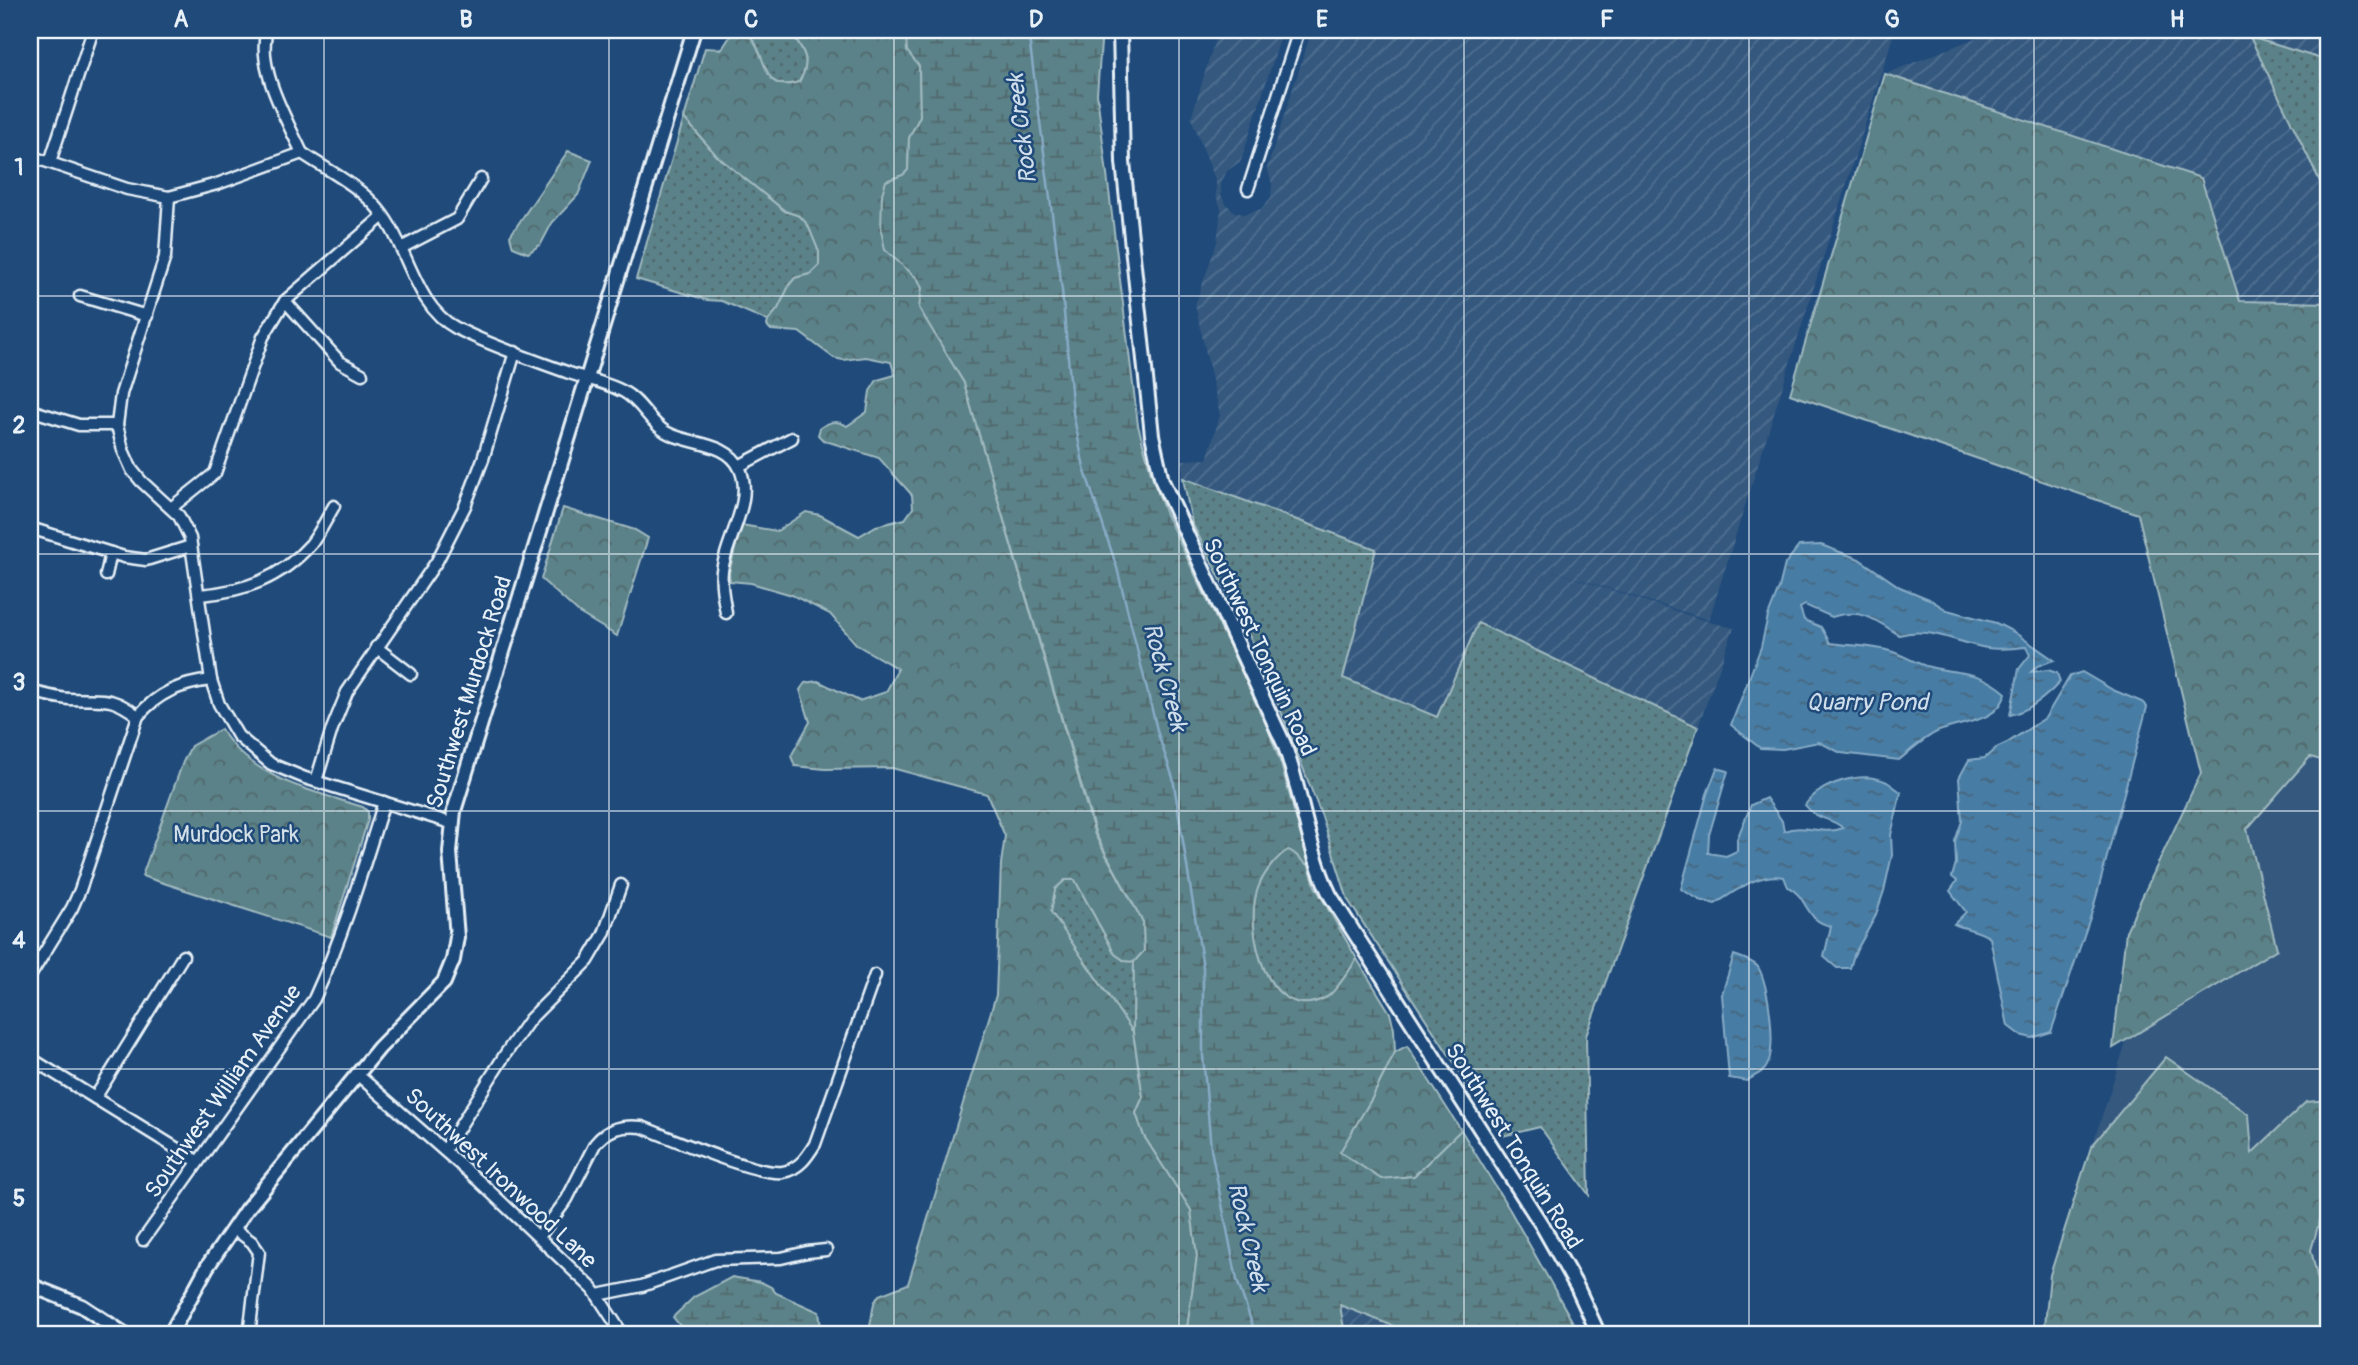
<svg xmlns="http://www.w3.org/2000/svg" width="2358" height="1365" font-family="Pangolin,sans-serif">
<defs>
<pattern id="industrial-furrows" width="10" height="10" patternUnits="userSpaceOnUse" patternTransform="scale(1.75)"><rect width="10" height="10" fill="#34587e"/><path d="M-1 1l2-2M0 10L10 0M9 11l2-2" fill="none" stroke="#517091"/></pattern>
<pattern id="grass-dots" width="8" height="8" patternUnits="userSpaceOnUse" patternTransform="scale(1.75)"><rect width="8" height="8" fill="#5a8288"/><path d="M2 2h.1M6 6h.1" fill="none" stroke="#51686c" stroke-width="1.8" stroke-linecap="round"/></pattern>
<pattern id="forest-crowns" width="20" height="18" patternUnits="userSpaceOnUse" patternTransform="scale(1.75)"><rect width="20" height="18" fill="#5a8288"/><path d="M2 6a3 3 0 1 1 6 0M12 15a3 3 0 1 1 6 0" fill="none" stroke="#51686c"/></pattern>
<pattern id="wetland-marsh" width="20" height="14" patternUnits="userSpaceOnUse" patternTransform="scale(1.75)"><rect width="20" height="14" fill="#5a8288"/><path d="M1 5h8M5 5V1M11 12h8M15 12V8" fill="none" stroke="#51686c"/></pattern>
<pattern id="water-ripples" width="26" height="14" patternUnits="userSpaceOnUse" patternTransform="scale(1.75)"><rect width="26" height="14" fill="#477ca4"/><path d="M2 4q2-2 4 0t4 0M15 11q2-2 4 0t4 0" fill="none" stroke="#47657c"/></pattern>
</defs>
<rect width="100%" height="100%" fill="#1f4a7a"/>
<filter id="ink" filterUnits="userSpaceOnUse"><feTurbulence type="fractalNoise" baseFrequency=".0143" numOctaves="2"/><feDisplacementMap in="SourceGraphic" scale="14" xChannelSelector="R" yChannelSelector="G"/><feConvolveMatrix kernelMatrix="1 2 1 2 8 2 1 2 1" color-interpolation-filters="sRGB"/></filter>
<g filter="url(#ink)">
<path fill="#34587e" d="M2310 757 2328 762V1335H2044L2050 1275 2127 1039 2276 949 2247 828Z"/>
<g fill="url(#industrial-furrows)">
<path d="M1218 30H1283L1241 161 1227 171 1221 183V195L1226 204 1235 212 1244 214 1261 209 1271 197 1272 184 1267 168 1312 30H1895L1709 620 1537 566 1710 622 1734 628 1698 727 1479 623 1437 717 1343 678 1376 549 1183 478 1182 460 1207 459 1220 415 1195 305 1217 242 1221 209 1216 196V182L1191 118Z"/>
<path d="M1995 30H2328V303L2240 302 2201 178 1885 74Z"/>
<path d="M1339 1305 1416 1335H1345Z"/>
</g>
<g fill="url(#grass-dots)" stroke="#a1bac0" stroke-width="2">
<path d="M743 30H790C803 50 813 59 799 82 756 96 771 49 743 30Z"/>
<path d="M2250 37 2328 61V198Z"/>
<path d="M684 118 717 156 785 211 800 216 808 225 820 252 819 265 810 274 795 278 790 284 778 309 768 321 722 301 707 300 636 279Z"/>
<path d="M1183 478 1376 549 1343 678 1437 717 1478 623 1698 727 1586 1036 1589 1195 1540 1127 1502 1136 1348 900 1322 817 1260 657 1192 523Z"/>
<path d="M1288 849C1297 852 1300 861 1309 865L1315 886 1357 959C1350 969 1336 992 1327 997 1267 1029 1243 928 1258 887 1263 874 1277 857 1288 849Z"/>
<path d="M1065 880H1075L1115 954 1125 961 1134 962 1133 1032 1051 912 1055 889Z"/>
</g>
<g fill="url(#forest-crowns)" stroke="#a1bac0" stroke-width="2">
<path d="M743 30C771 48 756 96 799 82 813 59 803 50 790 30H914L906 37 919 66 920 116 909 138 908 170 903 175 886 181 905 267 918 279 922 288 920 308 964 383 1095 835 1143 922 1144 951 1134 962 1125 961 1115 954 1075 880H1065L1055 889 1051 912 1133 1032 1143 1097 1136 1113 1144 1136 1191 1210 1197 1256 1187 1329 1188 1335H863L870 1326 874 1303 879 1295 908 1284 996 995 1001 864 1005 836 987 794 892 768 825 769 795 766 791 756 810 722 800 690 805 683 818 681 859 701 886 692 898 669 857 645 830 614 792 595 751 583 730 581 729 573 741 525 777 531 806 512 820 515 859 536 876 526 905 519 913 508 912 495 879 458 823 440 818 435 820 428C830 421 837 420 847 426L867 412 870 391 877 380 895 375 891 362 866 357 843 360 834 358 799 332 771 330 767 326 768 321 778 309 790 284 795 278 810 274 819 265V252L808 225 800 216 785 211 717 156 684 118 705 48 722 49 733 32Z"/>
<path d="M1885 74 2201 178 2240 301 2328 303V762L2310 757 2247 829 2277 949 2113 1048 2126 931 2201 773 2138 514 1790 394Z"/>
<path d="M568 151 592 160 578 195 552 223 541 244 528 253 513 247 510 236Z"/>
<path d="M563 508 635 530 648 538 617 636 579 613 541 579Z"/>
<path d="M221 729C252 779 310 790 363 807L368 812V820L331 937 142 876 183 762 191 746Z"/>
<path d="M1407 1046 1461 1130 1414 1176 1381 1179 1339 1152 1372 1098 1395 1052Z"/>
<path d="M2166 1057 2249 1115 2252 1153 2306 1102 2328 1100V1192L2311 1250 2328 1324V1335H2044L2050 1275 2091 1147Z"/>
</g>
<g fill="url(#wetland-marsh)" stroke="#a1bac0" stroke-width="2">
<path d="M914 30H1102L1097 94 1138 425 1151 473 1165 512 1263 716 1281 764 1309 865C1300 861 1296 852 1288 850 1276 857 1263 874 1258 888 1243 928 1267 1029 1327 997 1336 992 1350 969 1357 959L1390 1013 1394 1029 1395 1052 1372 1098 1340 1152 1381 1179 1414 1176 1461 1130 1511 1212 1580 1335H1416L1340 1305 1345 1335H1188L1187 1329 1197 1256 1191 1210 1144 1136 1136 1113 1143 1097 1133 1032 1134 962 1144 951 1143 922 1096 835 964 383 919 308 922 288 918 279 885 250 881 230 882 194 886 181 903 175 908 170 909 138 920 116 919 66 907 51 906 37Z"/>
<path d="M732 1277 761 1282 771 1287 776 1293 819 1312 822 1335H690L687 1329 681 1327 673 1317 694 1297Z"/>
</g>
<g fill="url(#water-ripples)" stroke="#87abc6" stroke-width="2">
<path d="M1821 545 1859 559 1900 587 1929 599 1947 610 1996 623 2014 632 2054 660 2037 666 2031 672 2048 670 2057 673 2060 682C2047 696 2029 711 2010 715L2019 669 2030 655 2026 647C2013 648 1999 650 1987 648 1957 643 1929 626 1899 635 1874 619 1862 608 1832 617L1805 605 1800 608 1804 620 1821 627 1830 643C1849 646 1871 645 1890 651 1904 655 1916 664 1930 667 1963 675 1979 670 2006 693 1998 723 1964 721 1939 731 1925 737 1911 750 1899 760L1841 753 1819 742 1783 749 1760 748 1731 725 1761 647 1768 616 1779 588 1785 564 1799 546Z"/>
<path d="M2082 672 2113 690 2142 702 2147 707 2093 909 2051 1032 2032 1038 2020 1035 2008 1026 1990 938C1978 929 1967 930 1954 924L1966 912 1950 891 1957 881 1952 877 1956 863 1955 841 1962 821 1959 778 1969 760 1985 758 1996 748 2007 743 2045 718 2070 676Z"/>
<path d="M1717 768 1728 771 1709 835 1708 853 1726 856 1737 851V839L1751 805 1766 798 1782 821 1784 831C1803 823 1824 836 1843 828 1831 817 1817 821 1805 805 1821 783 1861 770 1887 782 1892 785 1896 789 1901 792L1891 835 1892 855 1884 891 1875 917 1854 955 1850 968H1837L1824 957 1831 926C1805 922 1808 896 1788 887L1784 877C1758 872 1736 891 1715 904L1700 900 1681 889 1707 794Z"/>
<path d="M1734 955C1742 958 1753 961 1758 967 1769 984 1778 1052 1765 1069 1761 1073 1752 1077 1747 1081L1729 1078 1722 994Z"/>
</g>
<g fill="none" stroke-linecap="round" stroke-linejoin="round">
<path stroke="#87abc6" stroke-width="2.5" d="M1028 30 1062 290 1073 413 1084 468 1117 568 1158 734 1173 778 1203 967V1055L1211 1149 1237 1280 1256 1335"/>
<defs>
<g id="minor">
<path d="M267 30C256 68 286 118 302 153"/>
<path d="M30 156 127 189 169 197 217 184 302 153C327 170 360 186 379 210 408 245 414 306 456 328 491 346 531 359 569 373 587 379 608 383 624 392 642 402 649 422 666 432 688 445 728 441 740 469 754 501 726 539 722 571 720 585 724 600 726 613"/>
<path d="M50 162 93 30"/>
<path d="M1248 189 1299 30"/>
<path d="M169 197 165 257 121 394 117 425 123 450 132 470 141 481 179 516 190 538 211 680 219 704 238 736 271 764 305 778 451 823"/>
<path d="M403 247 457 219 481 179"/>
<path d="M80 296 147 316"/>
<path d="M285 301 340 362 362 374"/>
<path d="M30 410 79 425H117"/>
<path d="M739 466 792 438"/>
<path d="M171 508 215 473 263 337 285 301 383 216"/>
<path d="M30 528 124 557 146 560 191 546"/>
<path d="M106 575 111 553"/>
<path d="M200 595C245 591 280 579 311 544 320 533 327 518 334 506"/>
<path d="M376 647 411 674"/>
<path d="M30 691C43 694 55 698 69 699 102 701 109 694 138 716"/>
<path d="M316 781 332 729 347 692 437 561 465 506 483 459 515 352"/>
<path d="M30 976 72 908 80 890 138 716C159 692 180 684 211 680"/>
<path d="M30 1058 197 1161"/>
<path d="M358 1075 480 1182 593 1289 623 1335"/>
<path d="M95 1098 183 956"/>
<path d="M445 1150 506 1053 530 1019 588 961 604 934 621 885"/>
<path d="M233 1228 252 1242 259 1252 249 1335"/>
<path d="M539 1237 567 1199 595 1144C608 1128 622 1125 642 1127 671 1138 758 1176 783 1172 799 1169 807 1157 815 1144L875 975"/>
<path d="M143 1240 314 999C343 936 363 869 384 802"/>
<path d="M598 1295 642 1286 715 1260 781 1258 807 1252 826 1250"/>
<path d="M222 1333 229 1335"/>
</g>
<g id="major">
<path d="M1120 30 1123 162 1152 435 1162 481 1284 744C1302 793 1307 847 1330 895L1543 1227 1577 1287 1599 1335"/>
<path d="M30 1285 82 1306 126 1335"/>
<path d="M170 1335 207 1267 246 1210 379 1048 444 982 453 960 457 937 450 852 454 811 694 30"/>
</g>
</defs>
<use href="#minor" stroke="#e8f1f8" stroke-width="15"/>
<use href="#major" stroke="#e8f1f8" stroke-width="18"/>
<use href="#minor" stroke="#1f4a7a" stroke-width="10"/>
<use href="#major" stroke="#1f4a7a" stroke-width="12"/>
</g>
</g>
<path fill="none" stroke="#e8f1f8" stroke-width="2" stroke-opacity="0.55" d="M324 30V1335M609 30V1335M894 30V1335M1179 30V1335M1464 30V1335M1749 30V1335M2034 30V1335M30 296H2328M30 554H2328M30 811H2328M30 1069H2328"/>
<g text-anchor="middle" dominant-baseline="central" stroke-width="5" stroke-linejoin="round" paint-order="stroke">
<g font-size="23" fill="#e8f1f8" stroke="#1f4a7a">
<text transform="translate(1260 647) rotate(65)">Southwest Tonquin Road</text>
<text transform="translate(469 692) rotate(-73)">Southwest Murdock Road</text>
<text transform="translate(223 1091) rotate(-55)">Southwest William Avenue</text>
<text transform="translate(1514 1146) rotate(58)">Southwest Tonquin Road</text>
<text transform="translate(501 1178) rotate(43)">Southwest Ironwood Lane</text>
</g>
<g font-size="23" fill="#d3e0e7" stroke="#1f4a7a">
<text x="236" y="834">Murdock Park</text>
</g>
<g font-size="24" font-style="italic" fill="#d0dfeb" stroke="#1f4a7a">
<text transform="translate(1022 129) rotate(-97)">Rock Creek</text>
<text transform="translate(1165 677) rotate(75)">Rock Creek</text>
<text x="1867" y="702">Quarry Pond</text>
<text transform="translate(1248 1237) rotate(77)">Rock Creek</text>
</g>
</g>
<rect width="2358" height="1365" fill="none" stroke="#1f4a7a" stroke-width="77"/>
<rect x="38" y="38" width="2282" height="1288" fill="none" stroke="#e8f1f8" stroke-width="2.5"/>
<g font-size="23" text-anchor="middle" font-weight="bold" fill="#e8f1f8">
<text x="181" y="27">A</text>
<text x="466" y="27">B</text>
<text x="751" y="27">C</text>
<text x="1036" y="27">D</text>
<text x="1322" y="27">E</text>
<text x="1607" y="27">F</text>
<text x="1892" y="27">G</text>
<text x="2177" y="27">H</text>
<text x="19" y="175">1</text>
<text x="19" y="433">2</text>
<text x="19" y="690">3</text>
<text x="19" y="948">4</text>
<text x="19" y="1206">5</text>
</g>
</svg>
